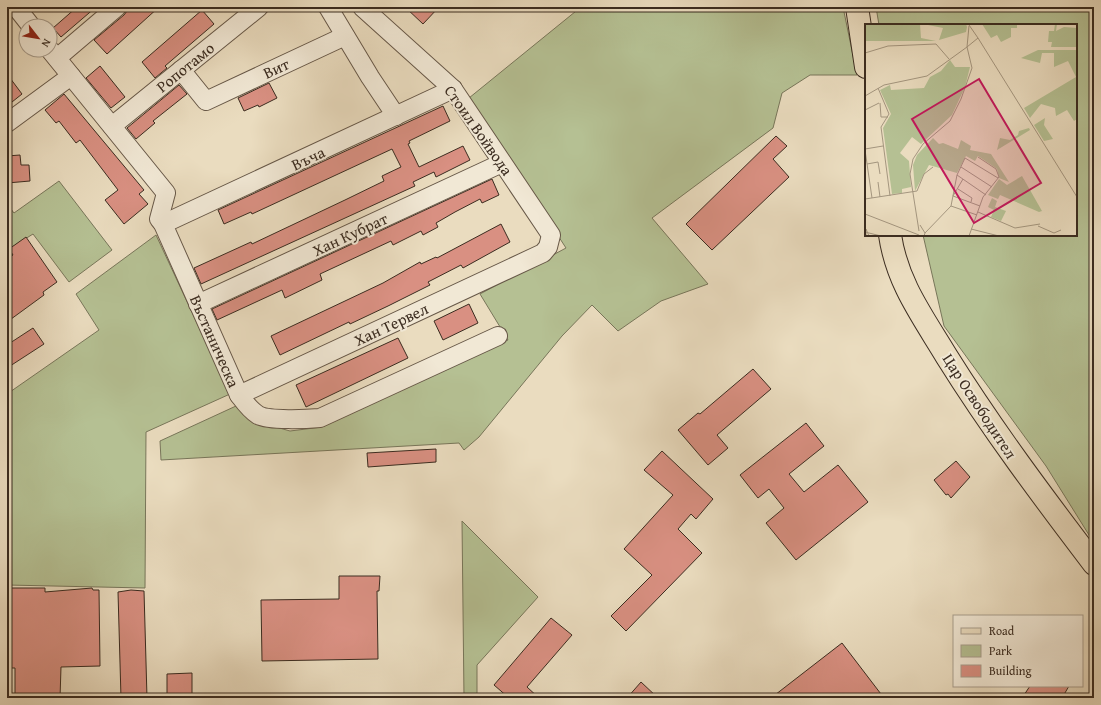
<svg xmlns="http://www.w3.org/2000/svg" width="1101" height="705" font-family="'Gentium Book Plus',serif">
<rect width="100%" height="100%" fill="#eadcbf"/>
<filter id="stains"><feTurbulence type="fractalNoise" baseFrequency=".005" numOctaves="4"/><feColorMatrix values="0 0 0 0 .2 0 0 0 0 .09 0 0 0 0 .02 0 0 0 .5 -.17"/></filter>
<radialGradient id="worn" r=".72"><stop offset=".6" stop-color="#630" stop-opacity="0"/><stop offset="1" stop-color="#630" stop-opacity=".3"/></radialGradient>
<g fill="#b5c093" stroke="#78765a">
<path d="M581 7H843L857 75H810L782 93 773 128 652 218 708 284 661 301 618 331 592 305 562 336 479 437 464 450 459 443 161 460 160 441 236 406 262 423 290 431 322 427 508 340 480 294 566 248 469 98Z"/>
<path d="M876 7H1094V543L1046 466 944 326 923 235H1076V25H879Z"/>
<path d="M59 181 112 250 69 282 33 234 9 249 13 255 7 259V204L14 213Z"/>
<path d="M156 235 230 394 146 432 145 588 7 585V394L99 330 76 294Z"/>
<path d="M462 521 538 597 477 665V698H464Z"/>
</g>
<g fill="#d99082" stroke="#3b2c20">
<path d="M77 7H96L61 37 53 28Z"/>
<path d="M130 7H159L107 54 94 40 124 15Z"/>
<path d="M405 7H439L423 24Z"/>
<path d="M202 10 214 24 165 66 167 68 155 78 142 62Z"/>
<path d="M100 66 125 97 111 108 86 78Z"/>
<path d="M7 74 22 94 7 106Z"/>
<path d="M269 83 277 98 259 107 258 105 244 111 238 98Z"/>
<path d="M179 85 187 94 153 121 155 123 136 139 127 128Z"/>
<path d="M64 94 144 190 139 194 148 204 124 224 105 200 118 190 80 140 76 143 59 121 56 123 45 110Z"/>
<path d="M443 106 450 121 409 141 410 143 408 144 419 167 463 146 470 160 436 177 434 172 413 182 415 186 201 284 194 268 251 242 252 244 345 200 384 181 382 176 401 167 392 149 252 214 251 212 224 224 218 210Z"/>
<path d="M776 136 787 146 773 159 789 177 712 250 686 224Z"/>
<path d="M20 155 21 165H29L30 181 7 183V156Z"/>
<path d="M492 179 499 195 482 203 480 199 455 212 436 223 438 227 423 235 421 231 393 245 391 241 320 274 322 280 285 298 282 290 217 320 212 309Z"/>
<path d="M501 224 510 242 463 268 461 265 428 282 430 285 388 306 350 324 349 322 280 355 271 336 383 283 420 262 421 264 436 257 437 258Z"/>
<path d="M26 237 57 282 43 292 44 295 7 322V259L13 255 9 249Z"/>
<path d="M469 304 478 323 443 340 434 321Z"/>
<path d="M33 328 44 344 7 368V345Z"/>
<path d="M398 338 408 358 306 407 296 385Z"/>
<path d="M753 369 771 389 717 435 728 448 708 465 678 430 698 413 700 414Z"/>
<path d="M806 423 824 446 789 474 804 492 838 465 868 502 796 560 766 523 784 508 769 489 758 498 740 475Z"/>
<path d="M436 449V462L368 467 367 453Z"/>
<path d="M662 451 713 499 696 519 691 514 678 529 702 553 626 631 611 616 652 575 624 549 673 495 644 470Z"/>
<path d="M956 461 970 477 951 498 948 494 946 495 934 480Z"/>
<path d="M339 576H380L379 591H377L378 659 262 661 261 600 339 599Z"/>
<path d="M7 588H45V592L92 588 93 590H99L100 666 61 667 60 698H15V668H7Z"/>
<path d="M131 590 144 591 147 698H121L118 592Z"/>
<path d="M551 618 572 635 527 687 539 698H509L494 685Z"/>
<path d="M842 643 884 698H771Z"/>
<path d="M192 673V698H167V674Z"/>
<path d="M641 682 658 698H627Z"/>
<path d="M1030 686H1069L1062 698H1022Z"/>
</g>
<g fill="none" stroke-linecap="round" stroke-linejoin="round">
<defs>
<g id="minor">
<path d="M16 7 31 26"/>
<path d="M328 7 370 77 396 116"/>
<path d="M50 50 166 193 159 219 163 224 239 395C245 403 250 410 258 415 268 421 308 419 320 418L498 336"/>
<path d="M57 58 117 7"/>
<path d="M181 70 206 101 345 36"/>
<path d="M7 123 71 76"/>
<path d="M112 126 259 7"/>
<path d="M163 224 453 89"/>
<path d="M198 304 502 163"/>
<path d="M239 395 543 253 548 247 551 235 453 89 362 7"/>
</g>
<g id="major">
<path d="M857 7 866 67"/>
<path d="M890 235C897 283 923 317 947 357 992 429 1043 497 1094 564"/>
</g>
</defs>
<use href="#minor" stroke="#675848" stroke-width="20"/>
<use href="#major" stroke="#3b2c20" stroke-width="24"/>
<use href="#minor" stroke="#f1e8d5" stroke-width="18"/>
<use href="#major" stroke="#eadcbf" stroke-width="22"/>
</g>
<g text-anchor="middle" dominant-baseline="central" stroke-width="4" stroke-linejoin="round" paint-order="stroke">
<g font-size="16" fill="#3b2c20" stroke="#f1e8d5">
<text transform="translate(185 67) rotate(-39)">Ропотамо</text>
<text transform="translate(276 68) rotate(-25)">Вит</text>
<text transform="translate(479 130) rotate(55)">Стоил Войвода</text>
<text transform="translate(308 158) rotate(-25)">Въча</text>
<text transform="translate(350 234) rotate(-25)">Хан Кубрат</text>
<text transform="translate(391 324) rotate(-25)">Хан Тервел</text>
<text transform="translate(215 341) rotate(66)">Въстаническа</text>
<text transform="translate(980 406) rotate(57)">Цар Освободител</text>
</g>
</g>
<g transform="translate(865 24)">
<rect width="212" height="212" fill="#eadcbf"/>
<path d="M0 0H55L56 14 71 17H0ZM58 0H101L102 3 101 8 74 16 78 4ZM117 0H152V4H146V13L136 18 132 11 126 14ZM190 0H192L191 7 199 3 212 4V23H186L187 18H183L184 7H189ZM173 26H212V95L209 97 202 86 191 92 190 84 176 80 165 94 159 84 211 53 203 37 189 43V29H177L175 39 156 34ZM85 36 90 43H105L100 63 87 91 56 120 47 113 35 129 44 137 46 163 37 165V169L27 170 18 104 26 90 15 66 25 61 26 66 59 64 65 53 76 47ZM180 94 179 101 188 115 179 117 169 101ZM164 104 165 106 132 126 135 114 145 116 153 111 154 107ZM68 114 74 120 78 119 93 125 96 116 106 122 105 126 126 130 144 158 134 154 132 145 113 132 110 137 101 132 92 149 64 141 50 167 48 141 52 131ZM157 152 177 187 174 188 135 171 133 175 123 171 134 155 142 161ZM127 174 132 177 130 183 141 187 136 197 126 193 129 186 123 183Z" fill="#b5c093"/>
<path fill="none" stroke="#a4967f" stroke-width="1" d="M113 14 212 173M102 23 113 14 104 1M0 29 23 22 71 20 84 35M13 64 24 90 16 103 25 172M0 72 19 61 62 52 102 23M15 79 16 93H23M0 86 14 79M0 125 18 122M0 126 7 174M2 140 13 138 15 150M96 143 127 163M92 151 121 171M98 155 88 172 115 182M13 158 15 173M93 165 107 174 106 178M0 175 52 167 59 150 68 143M86 182 112 191M113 188 150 204 175 200M0 190 54 211M55 201 60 209 59 212M173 202 189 209 196 206M106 205 134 212M54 207 45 150 48 135 58 120 85 97 96 75 107 44 102 23 104 2M0 208 16 212M60 209 86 182 92 151 100 134 133 154M1 212V205L4 212M104 212 118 173 134 153 131 145 113 133"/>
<path fill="#c2185b" fill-opacity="0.15" stroke="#c2185b" stroke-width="2" d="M114 55 176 159 109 199 47 95Z"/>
<rect width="212" height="212" fill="none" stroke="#3b2c20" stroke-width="2"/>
</g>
<rect width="1101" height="705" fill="none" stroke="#eadcbf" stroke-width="24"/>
<rect x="8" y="8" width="1085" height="689" fill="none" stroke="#3b2c20" stroke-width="2"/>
<rect x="12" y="12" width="1077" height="681" fill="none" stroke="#3b2c20"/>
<rect x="953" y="615" width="130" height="72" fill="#f1e8d5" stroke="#a89d8d"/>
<rect x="961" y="628" width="20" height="6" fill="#eadcbf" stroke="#a89d8d"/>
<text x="989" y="635" font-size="12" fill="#3b2c20">Road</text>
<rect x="961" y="645" width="20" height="12" fill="#b5c093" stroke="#a89d8d"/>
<text x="989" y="655" font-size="12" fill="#3b2c20">Park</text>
<rect x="961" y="665" width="20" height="12" fill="#d99082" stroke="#a89d8d"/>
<text x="989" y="675" font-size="12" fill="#3b2c20">Building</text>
<g transform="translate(38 38) rotate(121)"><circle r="19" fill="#f1e8d5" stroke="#a89d8d"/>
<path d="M0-3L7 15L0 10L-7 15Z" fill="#8f2418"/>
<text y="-6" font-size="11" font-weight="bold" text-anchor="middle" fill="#3b2c20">N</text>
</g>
<rect width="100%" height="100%" filter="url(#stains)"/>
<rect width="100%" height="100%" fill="url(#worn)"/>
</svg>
